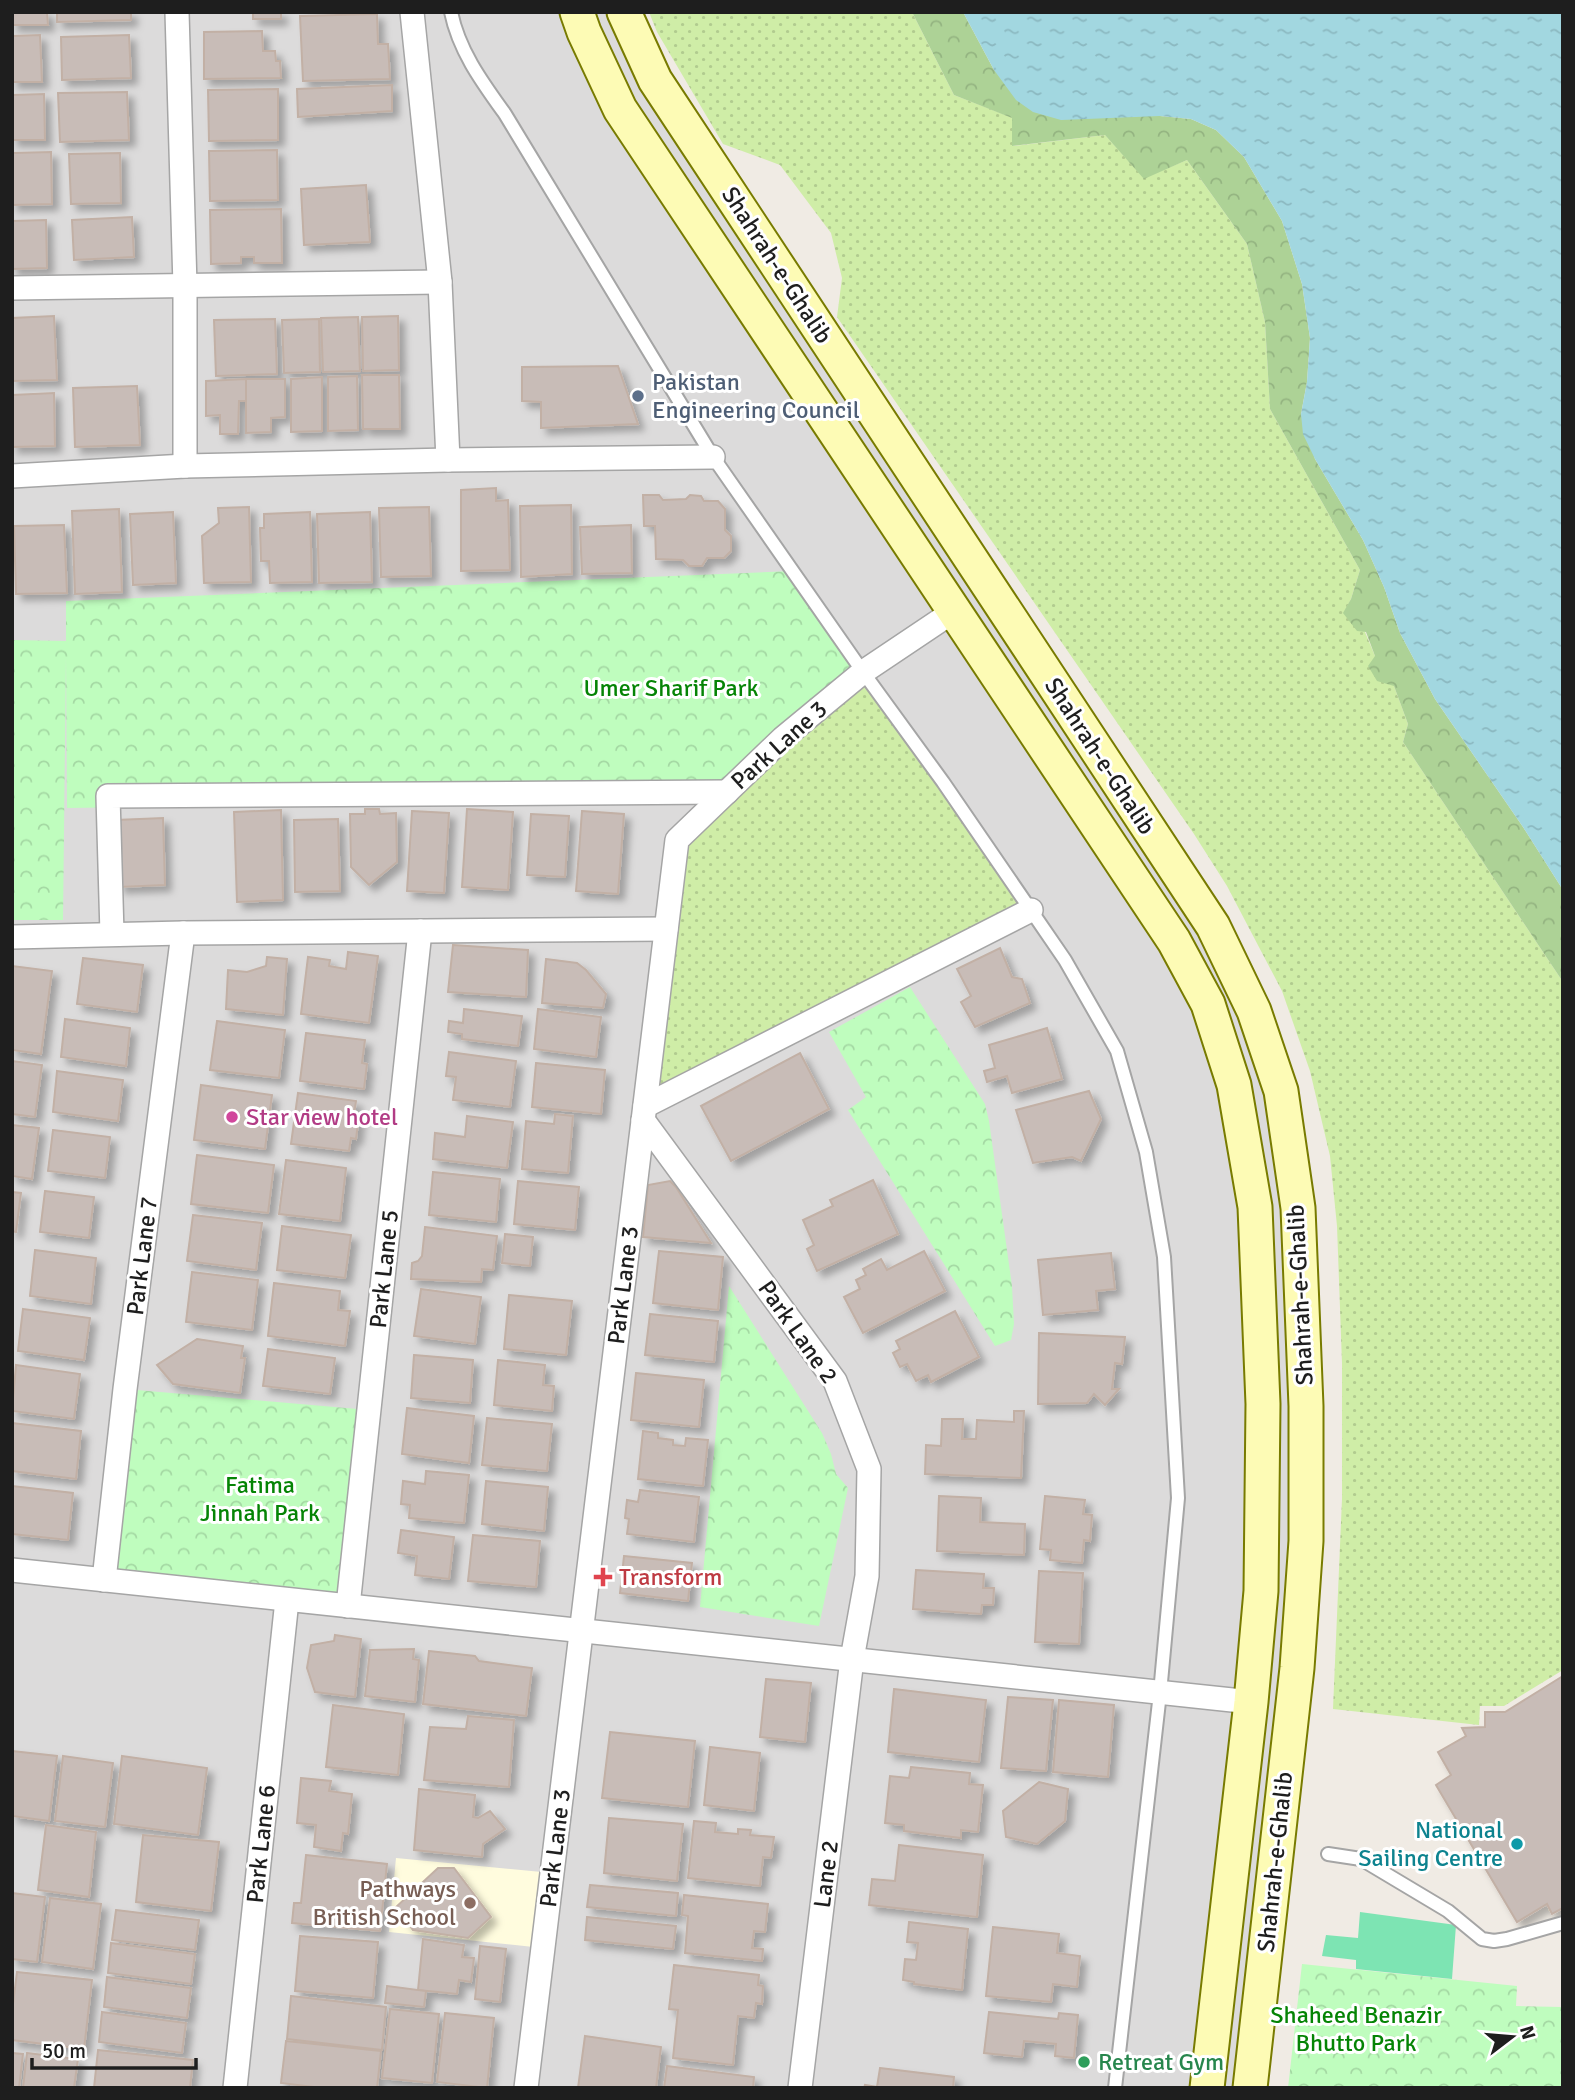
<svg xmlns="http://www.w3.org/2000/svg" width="1575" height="2100" font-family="Signika,sans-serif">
<defs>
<pattern id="grass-dots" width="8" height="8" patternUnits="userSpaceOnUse" patternTransform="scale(1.75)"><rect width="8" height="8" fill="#cfeda7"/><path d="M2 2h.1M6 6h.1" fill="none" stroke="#b1cb8f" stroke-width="1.8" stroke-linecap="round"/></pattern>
<pattern id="forest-crowns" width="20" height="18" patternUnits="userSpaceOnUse" patternTransform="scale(1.75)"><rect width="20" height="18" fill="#add296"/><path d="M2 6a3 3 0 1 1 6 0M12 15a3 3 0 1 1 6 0" fill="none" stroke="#94b481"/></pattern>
<pattern id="park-crowns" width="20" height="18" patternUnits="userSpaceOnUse" patternTransform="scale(1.75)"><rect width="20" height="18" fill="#bffdbe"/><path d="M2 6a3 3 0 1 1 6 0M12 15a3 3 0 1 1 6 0" fill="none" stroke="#a4d8a3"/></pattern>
<pattern id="water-ripples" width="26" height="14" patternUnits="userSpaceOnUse" patternTransform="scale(1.75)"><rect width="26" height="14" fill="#a2d7e0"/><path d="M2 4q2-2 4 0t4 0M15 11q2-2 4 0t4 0" fill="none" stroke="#8bb8c0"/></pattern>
<filter id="shadow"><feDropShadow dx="6" dy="6" stdDeviation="3.5" flood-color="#0004"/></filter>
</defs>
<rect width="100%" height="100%" fill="#f0ebe4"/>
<path fill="#dcdbdb" d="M12 12H621L1270 1042 1310 1318 1249 2088H12Z"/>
<path fill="#fffcde" d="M396 1858 552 1873 543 1948 389 1932Z"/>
<g fill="url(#grass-dots)">
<path d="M649 12H912L954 95 1013 118V146L1105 135 1144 178 1187 160 1247 244 1265 322 1270 409 1360 570 1351 599 1344 613 1365 632 1375 656 1394 686 1408 724 1403 742 1563 982V1670L1504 1706H1480L1479 1725 1333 1709 1342 1499V1363L1337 1226 1330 1156 1310 1071 1282 991 1227 886 1194 834 837 317 842 278 831 233 780 165 723 144 657 32Z"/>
<path d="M863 672 1026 903 646 1099 677 840Z"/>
</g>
<path fill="url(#forest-crowns)" d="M912 12H963L994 70 1160 116 1191 119 1216 130 1244 157 1282 221 1302 284 1310 338 1307 382 1301 414 1315 459 1363 540 1384 587 1400 633 1435 699 1523 827 1563 890V982L1403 742 1408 724 1394 686 1377 681 1368 666 1375 656 1366 632 1357 631 1343 613 1351 599 1360 570 1270 409 1265 322 1247 244 1187 160 1144 179 1105 135 1012 146V118L954 95Z"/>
<g fill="url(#park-crowns)">
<path d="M793 571 863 672 719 799 67 808 66 656 63 920H12V640L66 641V601Z"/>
<path d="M910 987 985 1104 989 1121 1012 1286 1014 1324 1011 1340 995 1346 848 1110 866 1097 829 1032Z"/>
<path d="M729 1286 822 1433 831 1454 836 1474 848 1488 819 1626 700 1607Z"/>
<path d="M125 1389 369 1410 348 1606 104 1580Z"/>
<path d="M1302 1964 1517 1986 1516 2006 1563 2007V2088H1288Z"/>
</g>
<path fill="#7de4b3" d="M1360 1912 1456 1925 1452 1979 1356 1969V1960L1322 1956 1326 1935 1358 1938Z"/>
<path fill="url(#water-ripples)" d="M963 12H1563V890L1523 827 1435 699 1400 633 1384 587 1363 540 1315 459 1303 434 1301 414 1307 382 1310 338 1302 284 1282 221 1244 157 1216 130 1191 119 1160 116 1061 120 1033 112 1016 100 994 70Z"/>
<g fill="#c8bcb7" stroke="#c2b0a5" stroke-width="2" filter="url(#shadow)">
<path d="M12 12H47L48 25H12Z"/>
<path d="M57 12H131V20L57 22Z"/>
<rect x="253" y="12" width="28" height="7"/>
<path d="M377 14 378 44H388L390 79 303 81 300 16Z"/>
<path d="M262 31 263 51H275L276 61H280L281 78 204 79V32Z"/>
<path d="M40 35 42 82H12V36Z"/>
<path d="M129 35 131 78 62 80 61 37Z"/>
<path d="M392 85V111L298 117 297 89Z"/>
<path d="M278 89V140L209 141 208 90Z"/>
<path d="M127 92 129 140 60 142 58 93Z"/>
<path d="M44 94 45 140H12V95Z"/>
<path d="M277 150 278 200 210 201 209 151Z"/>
<path d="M51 152 52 204 12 205V153Z"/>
<path d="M120 153 121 203 71 204 69 154Z"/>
<path d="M366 185 370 242 304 245 301 189Z"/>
<path d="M281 209 282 263H254V257H241V263L211 264 210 210Z"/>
<path d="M132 217 134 257 74 260 72 220Z"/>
<path d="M46 220 47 268 12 269V221Z"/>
<path d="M54 316 57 380 12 381V318Z"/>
<path d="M398 316 399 370 363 371 362 317Z"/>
<path d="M358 317 360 371 323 372 321 318Z"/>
<path d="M275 319 277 374 216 376 214 320Z"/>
<path d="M319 319 320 372 284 373 282 320Z"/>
<path d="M618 366 638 424 541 428V402L522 401V367Z"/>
<path d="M362 375H399L400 429H363Z"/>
<path d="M357 376 358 430 328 431V377Z"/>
<path d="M322 377V431L291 432V379Z"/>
<path d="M246 379H285V417L271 418V432L246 433Z"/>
<path d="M246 379V401H239L238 434H220V415L206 416V381Z"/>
<path d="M137 386 140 445 75 447 73 388Z"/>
<path d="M54 393 55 446 12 447V395Z"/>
<path d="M496 488V501L508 500 510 570 461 571V490Z"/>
<path d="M643 495H659L663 500 686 499 690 495 701 496 704 501H718L725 509V530L731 536V551L724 558H707L702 566H689L683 560 656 559 655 526H644Z"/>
<path d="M571 505 572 574 521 577 520 506Z"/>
<path d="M249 507 251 582 204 583 202 536 219 523 218 508Z"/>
<path d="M429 507 431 576 381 577 379 508Z"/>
<path d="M119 509 122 592 75 594 72 511Z"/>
<path d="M173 512 176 583 133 585 130 514Z"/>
<path d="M310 512 312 582 270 583 269 561H261L260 528H264V514Z"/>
<path d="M370 512 372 582 319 583 317 514Z"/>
<path d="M64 525 67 593 16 594 14 526Z"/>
<path d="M631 525 632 573 582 574 580 527Z"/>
<path d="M365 809H379L380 814 396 813 397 862 369 885 351 867 350 814H365Z"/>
<path d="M467 809 513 812 508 890 462 887Z"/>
<path d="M281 810 283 900 237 902 234 812Z"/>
<path d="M412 811 449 813 444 893 407 891Z"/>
<path d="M582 811 624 814 618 894 576 891Z"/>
<path d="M531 814 569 816 565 877 527 875Z"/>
<path d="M163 818 165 885 119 887 116 820Z"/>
<path d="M338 819 340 891 295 892 294 820Z"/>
<path d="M453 945 528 950 526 997 448 992Z"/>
<path d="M1000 948 1012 977 1022 979 1030 1003 975 1027 961 1002 971 996 957 969Z"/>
<path d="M348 952 378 956 369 1023 301 1014 308 957 330 960 329 966 346 969Z"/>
<path d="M267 957 287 959 283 1015 226 1009 228 970 247 972 266 966Z"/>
<path d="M83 958 143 965 137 1012 77 1004Z"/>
<path d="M546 959 577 963 586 970 606 994 603 1008 542 1003Z"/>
<path d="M12 966 52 971 41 1054 12 1050Z"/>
<path d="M464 1009 522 1016 518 1046 462 1039V1034L448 1032 449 1021 463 1023Z"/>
<path d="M538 1009 601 1017 596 1057 534 1049Z"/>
<path d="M65 1019 130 1028 126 1066 61 1057Z"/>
<path d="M217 1021 285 1030 279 1078 210 1070Z"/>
<path d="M1047 1028 1062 1079 1012 1093 1007 1076 987 1082 984 1071 995 1068 989 1045Z"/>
<path d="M306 1033 365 1040 362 1063 367 1064 364 1089 300 1081Z"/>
<path d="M449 1052 516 1061 510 1107 453 1100 456 1077 446 1076Z"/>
<path d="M800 1053 829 1109 731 1161 701 1106Z"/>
<path d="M12 1061 42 1065 35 1117 12 1114Z"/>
<path d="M536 1063 605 1070 601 1114 532 1107Z"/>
<path d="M57 1071 123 1080 118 1121 53 1112Z"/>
<path d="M201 1085 272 1095 265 1149 194 1140Z"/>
<path d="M1089 1091 1101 1119 1081 1161 1072 1157 1033 1163 1016 1110Z"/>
<path d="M298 1093 356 1101 354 1114 359 1115 356 1139 351 1138 349 1151 291 1144Z"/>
<path d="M555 1114 573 1116 568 1173 522 1169 526 1121 554 1124Z"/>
<path d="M467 1116 513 1122 507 1168 433 1159 435 1133 465 1137Z"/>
<path d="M12 1125 39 1128 32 1179 12 1176Z"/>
<path d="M53 1130 110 1137 105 1178 48 1171Z"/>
<path d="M197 1155 274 1165 268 1213 191 1204Z"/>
<path d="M286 1160 346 1168 340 1221 279 1214Z"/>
<path d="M433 1172 500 1179 496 1222 429 1215Z"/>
<path d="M873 1180 898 1234 817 1271 807 1249 814 1245 803 1220 833 1206 830 1200Z"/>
<path d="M518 1181 579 1187 575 1230 514 1224Z"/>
<path d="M670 1181 676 1187 711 1243 643 1237 648 1185Z"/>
<path d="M45 1191 94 1197 89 1238 40 1232Z"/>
<path d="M12 1192 21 1193 16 1232 12 1231Z"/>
<path d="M193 1215 262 1223 256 1270 187 1261Z"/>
<path d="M282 1226 351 1235 345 1278 277 1270Z"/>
<path d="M425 1227 497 1236 493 1270 482 1269 481 1282 411 1279 412 1263 418 1261 422 1256Z"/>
<path d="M505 1234 533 1237 530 1266 502 1263Z"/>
<path d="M35 1250 96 1258 91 1304 30 1296Z"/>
<path d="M659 1251 723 1257 718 1310 653 1303Z"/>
<path d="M924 1251 945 1291 863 1333 844 1297 860 1289 856 1280 866 1275 863 1269 881 1259 887 1270Z"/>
<path d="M1111 1253 1115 1289 1096 1291 1098 1310 1043 1315 1038 1260Z"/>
<path d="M192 1272 258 1280 252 1330 186 1322Z"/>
<path d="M274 1283 340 1291 338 1310 350 1311 345 1346 268 1336Z"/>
<path d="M421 1289 481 1297 475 1344 414 1336Z"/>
<path d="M509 1295 572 1301 566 1355 504 1349Z"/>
<path d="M23 1309 90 1318 84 1360 18 1351Z"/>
<path d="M955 1311 979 1357 931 1382 928 1375 916 1381 907 1364 900 1367 893 1353 900 1349 896 1341Z"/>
<path d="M650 1314 718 1321 714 1362 645 1355Z"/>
<path d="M1039 1333 1125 1337 1122 1364 1115 1363 1112 1389H1119L1105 1405 1094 1394 1087 1403 1038 1404Z"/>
<path d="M197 1339 243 1346 241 1358H245L240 1393 173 1384 157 1365Z"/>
<path d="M268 1349 335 1358 330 1394 263 1386Z"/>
<path d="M414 1355 473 1360 470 1403 411 1398Z"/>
<path d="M498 1360 545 1365 543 1385 554 1386 552 1411 494 1405Z"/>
<path d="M16 1365 80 1374 74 1419 12 1411Z"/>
<path d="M636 1373 704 1380 699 1427 631 1420Z"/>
<path d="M407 1408 474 1416 469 1463 402 1454Z"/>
<path d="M1014 1411H1024L1021 1478 925 1474 926 1445 941 1446 942 1419H963L962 1439H976L977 1420 1014 1422Z"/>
<path d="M487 1418 552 1424 547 1471 482 1465Z"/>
<path d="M12 1423 81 1431 76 1479 12 1471Z"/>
<path d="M643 1431 658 1433V1438L673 1440V1445L685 1446 686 1438 708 1440 703 1486 638 1479Z"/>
<path d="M426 1471 469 1475 464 1523 409 1518 410 1505 401 1504 403 1481 425 1484Z"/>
<path d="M486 1481 548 1487 544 1531 482 1524Z"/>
<path d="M12 1486 73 1493 68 1540 12 1534Z"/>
<path d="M640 1490 699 1497 694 1542 627 1534 629 1519 625 1518 627 1500 638 1502Z"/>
<path d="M939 1496 981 1498 980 1522 1025 1524 1024 1555 937 1551Z"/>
<path d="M1045 1496 1085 1500 1083 1514 1092 1515 1090 1541 1084 1540 1082 1563 1050 1560 1051 1550 1040 1549Z"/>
<path d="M401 1530 454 1537 449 1579 415 1575 417 1556 398 1553Z"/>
<path d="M473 1535 540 1541 536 1587 468 1581Z"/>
<path d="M624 1556 692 1563 688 1601 620 1593Z"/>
<path d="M916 1570 984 1574 983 1588H994L993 1605H982L981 1614 913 1609Z"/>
<path d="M1039 1571 1083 1573 1079 1644 1035 1642Z"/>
<path d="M335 1635 361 1639 355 1697 315 1692 307 1668 311 1645 334 1641Z"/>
<path d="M414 1649 413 1659 419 1660 415 1702 365 1696 370 1650Z"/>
<path d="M429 1651 475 1656 479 1661 532 1668 526 1716 423 1704Z"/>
<path d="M1563 1676V1908L1552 1914 1547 1904 1517 1922 1436 1785 1451 1775 1438 1752 1466 1736 1462 1728 1485 1727V1712H1505Z"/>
<path d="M766 1679 811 1683 805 1742 760 1737Z"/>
<path d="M894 1689 986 1700 979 1762 888 1752Z"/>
<path d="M1008 1697 1053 1700 1046 1771 1001 1768Z"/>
<path d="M1059 1700 1114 1705 1108 1777 1053 1772Z"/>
<path d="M333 1705 404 1714 398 1775 326 1767Z"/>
<path d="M468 1716 514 1720 509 1787 424 1780 430 1727 466 1729Z"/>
<path d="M610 1732 695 1741 688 1807 602 1798Z"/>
<path d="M710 1747 760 1753 754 1811 704 1805Z"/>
<path d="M12 1751 57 1756 49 1821 12 1816Z"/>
<path d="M63 1756 113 1763 105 1827 55 1821Z"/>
<path d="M122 1756 207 1768 198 1835 114 1824Z"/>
<path d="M911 1767 970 1773 969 1784 983 1785 978 1832 961 1830V1838L904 1831V1825L885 1823 890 1776 909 1778Z"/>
<path d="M301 1778 331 1781 329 1791 352 1794 348 1834 343 1833 341 1851 314 1847 316 1825 297 1823Z"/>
<path d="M1039 1782 1068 1789 1065 1821 1037 1844 1006 1837 1003 1811Z"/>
<path d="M419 1789 475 1795 473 1817 478 1818 490 1811 505 1829 483 1844 482 1857 414 1850Z"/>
<path d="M609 1818 683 1824 677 1881 604 1873Z"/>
<path d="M694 1821 716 1823 715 1832 738 1834V1829L751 1830 750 1835 774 1837 771 1858 763 1857 760 1886 688 1878Z"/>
<path d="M46 1825 96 1832 89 1897 38 1890Z"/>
<path d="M143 1835 219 1842 211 1911 136 1902Z"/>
<path d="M899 1845 983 1855 977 1917 869 1905 872 1879 895 1881Z"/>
<path d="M306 1855 387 1864 380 1931 292 1923 294 1903H301Z"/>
<path d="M438 1868H454L491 1917 468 1938 413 1930 396 1907Z"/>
<path d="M590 1885 678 1893 676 1916 587 1907Z"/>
<path d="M12 1893 45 1897 37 1962 12 1959Z"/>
<path d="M684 1895 768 1904 765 1932 754 1931 752 1948 763 1949 762 1961 685 1953 688 1916 682 1915Z"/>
<path d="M50 1898 101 1904 93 1969 42 1962Z"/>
<path d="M116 1910 199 1920 195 1950 112 1940Z"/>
<path d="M587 1917 676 1926 673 1949 585 1940Z"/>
<path d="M909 1922 968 1929 962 1990 914 1984V1982L903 1980 905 1959 916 1960 918 1943 907 1942Z"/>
<path d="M993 1927 1059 1934 1057 1953 1080 1956 1077 1987 1053 1984 1051 2002 986 1996Z"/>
<path d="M300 1936 378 1942 373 1998 295 1991Z"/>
<path d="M423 1939 464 1945 462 1957 474 1958 471 1982 459 1980 457 1994 418 1990Z"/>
<path d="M111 1943 195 1954 191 1984 108 1973Z"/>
<path d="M480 1946 506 1949 500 2002 475 1999Z"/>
<path d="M674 1965 759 1975 758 1985 763 1986 762 2004 756 2003 754 2018 738 2016 733 2065 673 2058 678 2010 669 2009Z"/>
<path d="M17 1972 92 1980 84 2049 12 2040V2012Z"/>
<path d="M107 1977 191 1988 187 2018 104 2007Z"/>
<path d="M387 1986 426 1991 424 2007 385 2003Z"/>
<path d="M291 1996 386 2007 382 2050 287 2039Z"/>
<path d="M390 2009 439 2014 432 2083 382 2078Z"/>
<path d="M102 2012 186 2023 182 2053 99 2042Z"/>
<path d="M989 2012 1058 2019 1059 2013 1078 2015 1074 2058 1055 2056 1056 2044 1024 2041 1022 2057 984 2053Z"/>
<path d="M445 2013 494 2018 487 2088 437 2082Z"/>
<path d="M585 2036 661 2047 656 2088H578Z"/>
<path d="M286 2041 381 2051 377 2088H322L281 2083Z"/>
<path d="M98 2050 193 2060 190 2088H94Z"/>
<path d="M12 2053 23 2054 19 2088H12Z"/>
<path d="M27 2053 78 2059 74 2088H23Z"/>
<path d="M667 2066 754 2077 753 2088H664Z"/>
<path d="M880 2068 954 2077 953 2088H864L865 2085 877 2087Z"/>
</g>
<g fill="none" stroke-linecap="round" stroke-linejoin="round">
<defs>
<g id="service">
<path d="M451 12C459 51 482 82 505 114L713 457 863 672 943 782 1065 960 1117 1051 1146 1152 1164 1257 1178 1498 1160 1693 1115 2088"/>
<path d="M1328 1854 1361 1859 1448 1911 1482 1939 1494 1941 1507 1939 1563 1923"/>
</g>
<g id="minor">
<path d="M177 12 185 286V466"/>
<path d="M412 12 440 282 448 460"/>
<path d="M12 288 440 282"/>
<path d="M12 476 185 466 448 460 713 457"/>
<path d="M112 934 108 796 727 792"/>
<path d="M12 937 183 933 666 929"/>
<path d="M645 1106 1031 910"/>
<path d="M643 1120 835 1381 869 1469 867 1576 852 1659 800 2088"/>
<path d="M12 1570 1251 1702"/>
<path d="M104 1580 125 1389 183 933"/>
<path d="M348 1606 420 931"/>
<path d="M235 2088 287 1600"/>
<path d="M526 2088 677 840 783 738 863 672 954 611"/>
</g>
<g id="secondary">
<path d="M577 12 584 32 620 109 1174 941 1208 1004 1234 1085 1255 1207 1263 1404 1261 1591 1251 1702 1207 2088"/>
<path d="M624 12 655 80 1213 926 1254 1011 1281 1091 1298 1208 1306 1406V1541L1297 1668 1250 2088"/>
</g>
</defs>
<use href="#service" stroke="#a5a5a5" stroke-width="16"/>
<use href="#minor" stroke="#a5a5a5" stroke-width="26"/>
<use href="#secondary" stroke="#787b00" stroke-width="37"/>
<use href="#service" stroke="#fff" stroke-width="12"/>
<use href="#minor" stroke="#fff" stroke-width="23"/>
<use href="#secondary" stroke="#fdfbb5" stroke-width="33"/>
</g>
<circle fill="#5c6f8a" stroke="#fff" stroke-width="2.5" cx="638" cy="396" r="7"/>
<circle fill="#d1479c" stroke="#fff" stroke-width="2.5" cx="232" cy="1117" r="7"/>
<path fill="#e0444e" stroke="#fff" stroke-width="2.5" d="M599.5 1566.5h7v7h7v7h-7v7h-7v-7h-7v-7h7z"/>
<circle fill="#0f9aa8" stroke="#fff" stroke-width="2.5" cx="1517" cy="1844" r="7"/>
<circle fill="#8d6e63" stroke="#fff" stroke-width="2.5" cx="470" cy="1903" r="7"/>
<circle fill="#2e9e5b" stroke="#fff" stroke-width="2.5" cx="1084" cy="2062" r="7"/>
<g text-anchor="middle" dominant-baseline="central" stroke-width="6" stroke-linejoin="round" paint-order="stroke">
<g font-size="24" fill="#1e1e1e" stroke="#fff">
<text transform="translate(777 265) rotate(57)">Shahrah-e-Ghalib</text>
<text transform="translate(779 745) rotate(-42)">Park Lane 3</text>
<text transform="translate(1100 756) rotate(57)">Shahrah-e-Ghalib</text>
<text transform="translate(142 1256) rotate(-83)">Park Lane 7</text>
<text transform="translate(384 1269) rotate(-84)">Park Lane 5</text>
<text transform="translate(623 1285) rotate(-83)">Park Lane 3</text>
<text transform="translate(1300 1295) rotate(-93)">Shahrah-e-Ghalib</text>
<text transform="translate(798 1332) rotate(55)">Park Lane 2</text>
<text transform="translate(261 1844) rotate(-84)">Park Lane 6</text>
<text transform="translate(555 1848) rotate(-83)">Park Lane 3</text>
<text transform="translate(1275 1862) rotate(-84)">Shahrah-e-Ghalib</text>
<text transform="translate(826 1874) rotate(-83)">Lane 2</text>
</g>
<g font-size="24" fill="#4e5e75" stroke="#fff" text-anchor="start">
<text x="652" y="382">Pakistan<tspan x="652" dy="28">Engineering Council</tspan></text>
</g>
<g font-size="24" fill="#058405" stroke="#fff">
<text x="671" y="688">Umer Sharif Park</text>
<text x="260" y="1485">Fatima<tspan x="260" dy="28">Jinnah Park</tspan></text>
<text x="1356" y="2015">Shaheed Benazir<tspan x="1356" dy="28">Bhutto Park</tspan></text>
</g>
<g font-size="24" fill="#b23c85" stroke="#fff" text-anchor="start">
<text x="246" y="1117">Star view hotel</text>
</g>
<g font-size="24" fill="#be3a42" stroke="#fff" text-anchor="start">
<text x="619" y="1577">Transform</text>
</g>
<g font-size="24" fill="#0d838f" stroke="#fff" text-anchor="end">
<text x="1503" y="1830">National<tspan x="1503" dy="28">Sailing Centre</tspan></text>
</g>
<g font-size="24" fill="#785e54" stroke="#fff" text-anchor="end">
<text x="456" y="1889">Pathways<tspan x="456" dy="28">British School</tspan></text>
</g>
<g font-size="24" fill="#27864d" stroke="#fff" text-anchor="start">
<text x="1098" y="2062">Retreat Gym</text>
</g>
</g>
<rect width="1575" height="2100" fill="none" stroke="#1e1e1e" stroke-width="28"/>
<g transform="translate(1512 2037) rotate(74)" stroke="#ffffff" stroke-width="5" paint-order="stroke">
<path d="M0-5L12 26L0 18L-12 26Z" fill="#1e1e1e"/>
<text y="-10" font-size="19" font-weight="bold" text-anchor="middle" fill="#1e1e1e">N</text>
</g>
<path d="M32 2058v10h164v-10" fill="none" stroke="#1e1e1e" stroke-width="3.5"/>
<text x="42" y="2058" font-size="21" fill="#1e1e1e" stroke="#ffffff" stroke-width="5" paint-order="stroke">50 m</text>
</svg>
